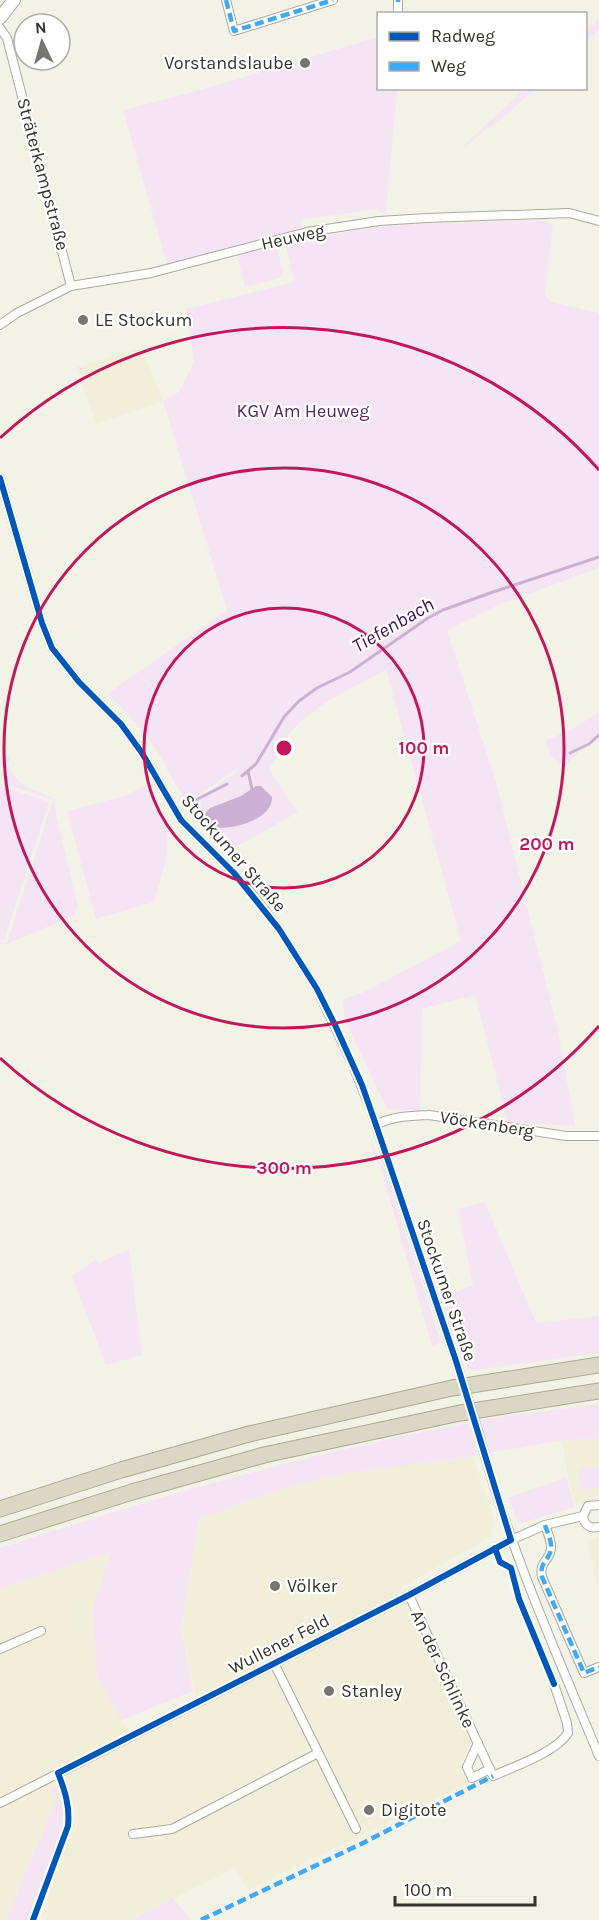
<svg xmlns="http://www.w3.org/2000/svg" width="599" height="1920" font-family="Karla,sans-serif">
<rect width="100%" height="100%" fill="#f3f2e7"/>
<g fill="#f1efda">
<path d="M142 348 163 401 96 424 76 367Z"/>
<path d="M599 1438V1499L576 1505 568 1477 562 1441Z"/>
<path d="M473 1456 494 1519 492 1536 400 1588 472 1738 461 1765 469 1783 248 1890 235 1868 130 1920H41L55 1873 73 1828 69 1782 50 1789 57 1798 6 1920H0V1588L112 1552 93 1606 98 1676 122 1721 137 1739 199 1710 181 1628 199 1519 278 1490 335 1475Z"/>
<path d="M599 1536V1588L587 1542Z"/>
</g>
<g fill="#f5e5f4">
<path d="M599 18V29L586 41V30Z"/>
<path d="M378 37V88L397 89 386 214 377 209 300 220 302 229 265 237 167 265 123 110 204 89Z"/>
<path d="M524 89H535L507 114 457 152Z"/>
<path d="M539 220 553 224 545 296 552 302 599 313V568L501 604 447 630 496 782 558 1031 575 1126 508 1122 475 995 422 1009 420 1111 387 1109 344 1018 343 999 362 993 461 941 386 670C354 687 309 707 288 736 281 747 275 759 269 770L298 812 234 848 190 805 235 773 239 767 189 802C175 788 169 770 159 754 145 731 126 712 107 694L227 610 163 401 179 392 194 362 186 309 290 283 294 280 285 242 387 225Z"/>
<path d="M276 245 283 271 280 278 245 287 237 255Z"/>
<path d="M599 712V737L588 742 564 768 552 757 545 741 576 727Z"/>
<path d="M4 754 10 757 8 764C20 791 34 787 55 800L56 816 78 906 74 915 68 918 7 944H0V941L7 943 53 800 9 785 0 762Z"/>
<path d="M147 785C155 800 165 816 167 833 170 855 160 880 154 902L96 919 67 811 124 796Z"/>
<path d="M0 786 49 802 4 940 0 939Z"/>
<path d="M371 1138 379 1162H382L441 1342 432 1346 380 1165C373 1159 370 1146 371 1138Z"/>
<path d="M485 1202 536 1323 599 1316V1353L468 1371 442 1298 473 1285 458 1209Z"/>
<path d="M129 1249 142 1355 106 1365 72 1276 96 1259 99 1263Z"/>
<path d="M599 1404V1438L559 1441 472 1456 336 1475 278 1490 199 1519 181 1628 193 1691 121 1720 97 1676 93 1606 111 1552 0 1588V1548C157 1497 311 1452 473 1422 515 1414 557 1410 599 1404Z"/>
<path d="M599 1466V1488L580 1490 578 1468Z"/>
<path d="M566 1477 575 1507 522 1523 518 1522 508 1498Z"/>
<path d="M70 1782 73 1828 55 1873 43 1878 27 1920H6L57 1798 50 1789Z"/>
<path d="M173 1898 191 1920H130H131Z"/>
</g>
<path fill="#ccb0d3" d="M256 786H261L272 797C273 820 231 831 212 827L205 820 204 814 210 808 241 796Z"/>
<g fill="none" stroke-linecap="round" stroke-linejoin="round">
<g stroke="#ccb0d3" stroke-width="3">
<path d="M570 753 589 744 599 735"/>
<path d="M248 771 252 789"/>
<path d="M242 776 256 764 284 717 299 701 317 688 350 672 428 618 443 610 493 592 599 557"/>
<path d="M188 804 227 784"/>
</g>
<defs>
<g id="minor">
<path d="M226 0 234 31 333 0"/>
<path d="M398 14V0"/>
<path d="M0 28 7 38 71 286"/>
<path d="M0 325 17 313 71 286 151 273 307 232 379 221 427 218 569 213 599 221"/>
<path d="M0 478 42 623 52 648 79 682 121 724 142 753 181 820 234 873 253 895 279 929 317 989 352 1063 370 1108 456 1361"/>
<path d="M376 1125C391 1116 412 1116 429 1115L566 1136H599"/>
<path d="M479 1434C508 1545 555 1650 599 1756"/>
<path d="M599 1505 588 1506 583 1516C584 1525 590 1529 599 1527"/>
<path d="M545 1525C547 1532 552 1541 551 1549 549 1562 539 1561 542 1577L584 1673 599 1667"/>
<path d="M409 1595 493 1776C515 1766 555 1753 568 1733L567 1723 554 1684"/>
<path d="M0 1649 41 1631"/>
<path d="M274 1663 356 1829"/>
<path d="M478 1743 467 1767 472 1778 490 1769"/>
<path d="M0 1803 409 1595 511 1540 545 1525 583 1516"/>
<path d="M133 1834 172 1829 318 1753"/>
</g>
<path id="secondary" d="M0 18 14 0"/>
<g id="motorway">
<path d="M0 1509 121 1470 249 1434 452 1388 599 1365"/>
<path d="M0 1534 132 1492 264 1455 460 1413 599 1391"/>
</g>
</defs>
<use href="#minor" stroke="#aaa9a1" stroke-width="10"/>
<use href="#secondary" stroke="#aaa9a1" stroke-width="14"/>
<use href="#motorway" stroke="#aca993" stroke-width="17"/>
<use href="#minor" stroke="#fdfdfb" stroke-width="8"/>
<use href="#secondary" stroke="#fdfdfb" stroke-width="12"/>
<use href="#motorway" stroke="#dad7c5" stroke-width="15"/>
<defs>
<path id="minor-bridge" d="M456 1361 479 1434"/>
</defs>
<use href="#minor-bridge" stroke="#aaa9a1" stroke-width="10" stroke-linecap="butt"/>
<use href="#minor-bridge" stroke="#fdfdfb" stroke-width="8"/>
<g stroke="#3fa9f5" stroke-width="4.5" stroke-dasharray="9 4.5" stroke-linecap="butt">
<path d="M226 0 234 31 333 0"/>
<path d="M398 2V0"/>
<path d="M545 1525C547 1532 552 1541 551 1549 549 1562 539 1561 542 1577L584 1673 599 1667"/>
<path d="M201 1920 361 1844 493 1776"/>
</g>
<defs>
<g id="cycleway">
<path d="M0 478 42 623 52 648 79 682 121 724 142 753 181 820 234 873 279 929 317 989 335 1025 362 1085 376 1125 456 1361 511 1540 409 1595 58 1773C65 1791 70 1806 68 1826L33 1920"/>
<path d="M495 1548 500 1562 511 1568 519 1599 554 1684"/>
</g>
</defs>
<use href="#cycleway" stroke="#fff" stroke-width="10"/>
<use href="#cycleway" stroke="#0057b8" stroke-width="6"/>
</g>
<g fill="none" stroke="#c2185b" stroke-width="3">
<circle cx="284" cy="748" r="140"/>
<circle cx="284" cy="748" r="280"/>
<path d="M599 1026A420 420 0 0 1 0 1058M0 438A420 420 0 0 1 599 470"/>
</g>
<g fill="#77756d" stroke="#fff" stroke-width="2">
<circle cx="305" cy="63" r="6"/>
<circle cx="83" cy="320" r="6"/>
<circle cx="275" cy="1586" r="6"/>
<circle cx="329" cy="1691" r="6"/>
<circle cx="369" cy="1810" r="6"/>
</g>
<g text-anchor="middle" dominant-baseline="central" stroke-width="4.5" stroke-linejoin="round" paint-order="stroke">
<g font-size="18" fill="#34322b" stroke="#fff" text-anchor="start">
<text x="293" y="63" text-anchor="end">Vorstandslaube</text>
<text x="95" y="320">LE Stockum</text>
<text x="287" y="1586">Völker</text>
<text x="341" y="1691">Stanley</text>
<text x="381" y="1810">Digitote</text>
</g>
<g font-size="18" fill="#34322b" stroke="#fff">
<text transform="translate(43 174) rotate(75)">Sträterkampstraße</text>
<text transform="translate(293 237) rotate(-13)">Heuweg</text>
<text transform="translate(234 853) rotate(49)">Stockumer Straße</text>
<text transform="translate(487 1124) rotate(9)">Vöckenberg</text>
<text transform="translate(447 1290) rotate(71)">Stockumer Straße</text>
<text transform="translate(279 1644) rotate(-27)">Wullener Feld</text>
<text transform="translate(443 1669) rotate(65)">An der Schlinke</text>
</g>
<g font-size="18" fill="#562365" stroke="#fff">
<text x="303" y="411">KGV Am Heuweg</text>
</g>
<g font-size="20" font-style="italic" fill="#410c4f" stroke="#fff">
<text transform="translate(393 625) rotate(-30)">Tiefenbach</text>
</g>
</g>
<circle cx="284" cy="748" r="9" fill="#c2185b" stroke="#fff" stroke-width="3"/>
<g font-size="18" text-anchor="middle" font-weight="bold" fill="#c2185b" stroke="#fff" stroke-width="4.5" stroke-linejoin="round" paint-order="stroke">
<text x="424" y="754">100 m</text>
<text x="547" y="850">200 m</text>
<text x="284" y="1174">300 m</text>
</g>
<rect x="377" y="12" width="210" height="78" fill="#ffffff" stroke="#aeadaa" stroke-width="1.5"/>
<rect x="389" y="32" width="30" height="9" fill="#0057b8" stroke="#aeadaa" stroke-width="1.5"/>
<text x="431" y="42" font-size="18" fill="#34322b">Radweg</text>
<rect x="389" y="62" width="30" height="9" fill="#3fa9f5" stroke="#aeadaa" stroke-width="1.5"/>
<text x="431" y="72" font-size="18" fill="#34322b">Weg</text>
<g transform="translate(42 42) rotate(355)"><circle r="28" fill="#ffffff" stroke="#aeadaa" stroke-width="1.5"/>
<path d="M0-4.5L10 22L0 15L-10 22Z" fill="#77756d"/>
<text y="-9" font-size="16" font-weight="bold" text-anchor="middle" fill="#34322b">N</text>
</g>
<path d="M395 1896v9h140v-9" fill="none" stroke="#34322b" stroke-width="3"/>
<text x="404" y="1896" font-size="18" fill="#34322b" stroke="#ffffff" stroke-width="4.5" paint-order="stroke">100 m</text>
</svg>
